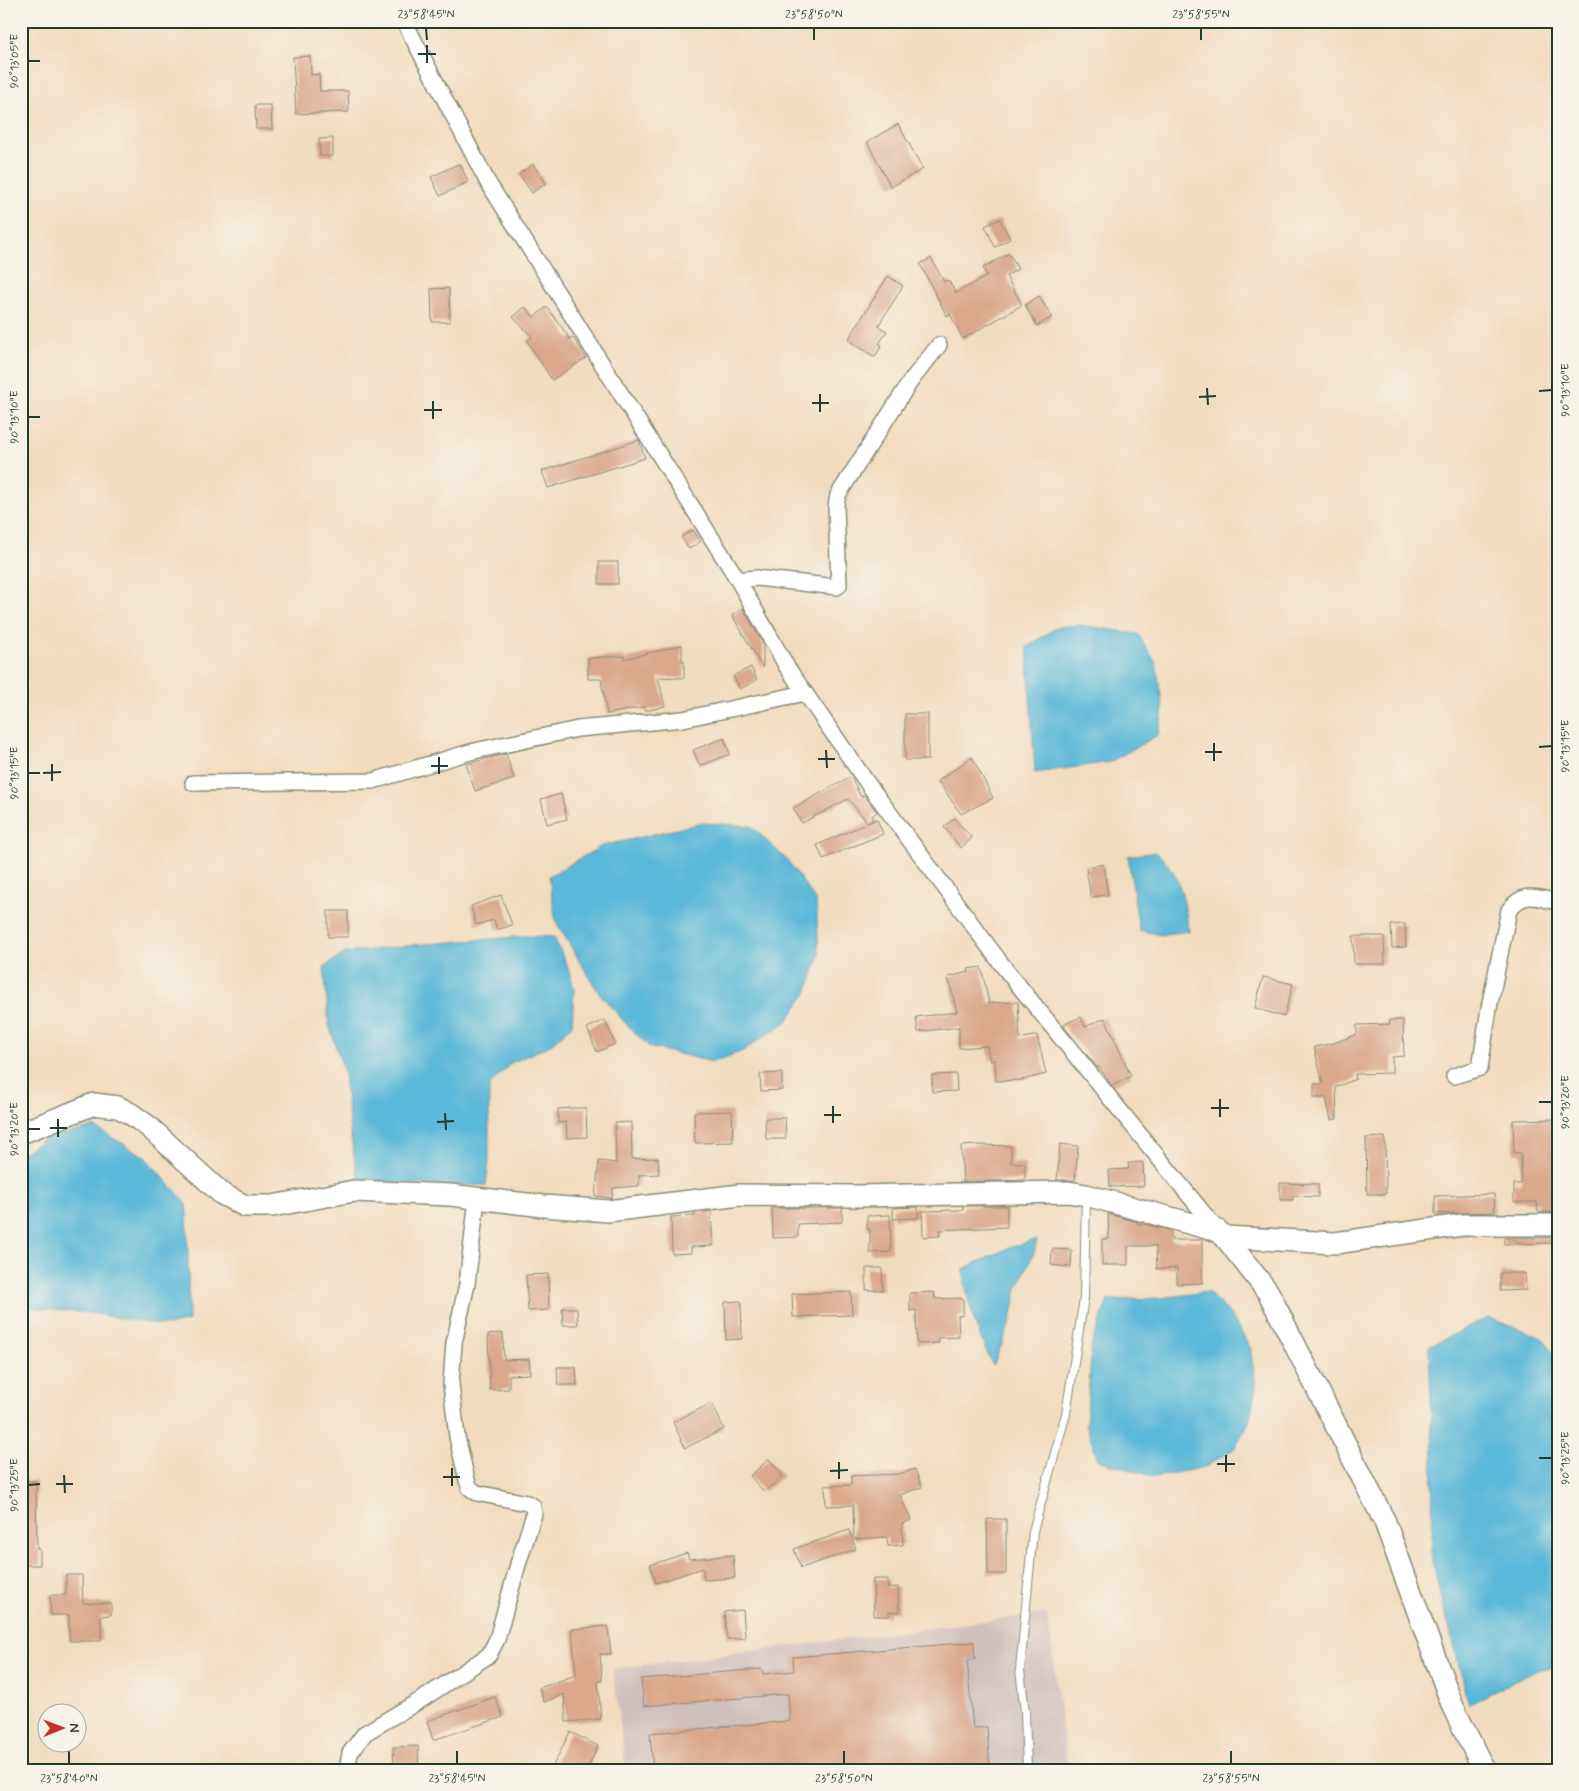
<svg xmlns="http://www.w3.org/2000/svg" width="1579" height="1791" font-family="Mynerve,sans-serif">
<rect width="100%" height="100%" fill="#f7f3e8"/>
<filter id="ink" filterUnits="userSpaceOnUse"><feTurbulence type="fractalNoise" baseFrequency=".02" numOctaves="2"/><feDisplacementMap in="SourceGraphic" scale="10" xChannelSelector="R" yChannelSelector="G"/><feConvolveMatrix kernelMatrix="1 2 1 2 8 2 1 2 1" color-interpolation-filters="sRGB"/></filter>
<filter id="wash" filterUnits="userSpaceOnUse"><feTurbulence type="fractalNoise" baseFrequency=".0096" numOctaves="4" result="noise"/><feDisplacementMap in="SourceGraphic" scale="20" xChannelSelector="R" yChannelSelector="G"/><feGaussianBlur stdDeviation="1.12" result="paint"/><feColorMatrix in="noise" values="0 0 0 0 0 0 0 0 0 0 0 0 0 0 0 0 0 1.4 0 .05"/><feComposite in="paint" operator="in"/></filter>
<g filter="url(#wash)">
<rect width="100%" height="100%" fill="#f1dcbd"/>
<path fill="#d0c0bc" d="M1047 1613 1068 1770H626L613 1669Z"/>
<g fill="#5ab8d8" stroke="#3c7a86">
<path d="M1080 625 1138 634 1156 663 1163 710 1158 735 1110 762 1035 773 1027 647 1057 627Z"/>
<path d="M703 823 751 826 788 861 816 901 819 956 807 993 786 1022 743 1051 713 1062 649 1047 628 1026 599 993 556 922 549 876 602 846Z"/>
<path d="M1156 852C1182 875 1183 898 1189 931L1160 935 1139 930 1128 856Z"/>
<path d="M527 936 554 937 567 965 574 988 572 1025 549 1046 511 1063 489 1086V1159L486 1185H417L358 1178 350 1132 344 1072 329 1025 324 967 345 953 414 945Z"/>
<path d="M94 1127 144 1156 187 1204 189 1321 167 1326 89 1313 21 1307V1154L44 1139Z"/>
<path d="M1037 1239 1034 1253 1017 1288 1011 1321 993 1366C978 1334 967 1304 963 1269L1006 1249Z"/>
<path d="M1208 1292 1230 1314 1250 1347 1256 1387 1249 1422 1234 1449 1205 1467 1155 1477 1098 1460 1086 1425 1092 1343 1108 1300 1160 1298Z"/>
<path d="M1488 1318 1542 1337 1558 1358V1665L1537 1670 1469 1704 1432 1562 1433 1456 1429 1346Z"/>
</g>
<g id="blocks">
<g fill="#daa78a">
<path d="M310 56 311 75 319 74 320 91H348L349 112 296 114 293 57Z"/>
<path d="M255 105H271L272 129H256Z"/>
<path d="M898 124 923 169 891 187 867 142Z"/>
<path d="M333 138V156H320L319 139Z"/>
<path d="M460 163 468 182 440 196 431 177Z"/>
<path d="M533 164 546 183 532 193 519 174Z"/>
<path d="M1000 219 1010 239 995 247 985 226Z"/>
<path d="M1009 253 1018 269 1006 276 1022 305 963 339 950 314 947 316 920 264 931 258 944 282 948 280 956 293 987 276 983 268Z"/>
<path d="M888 276 903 286 878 326 887 331 879 344 882 345 875 357 848 340Z"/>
<path d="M449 288 450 322H432L431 289Z"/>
<path d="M1039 296 1052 317 1037 326 1025 305Z"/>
<path d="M525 307 534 317 547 307 570 339 573 337 586 358 552 380 527 341 532 337 513 317Z"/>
<path d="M639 440 645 458 548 488 542 471Z"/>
<path d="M693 530 701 541 689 549 681 537Z"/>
<rect x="599" y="562" width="19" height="22"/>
<path d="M743 608 763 644V668L732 615Z"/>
<path d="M682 645V661H684V678L658 677 665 706 650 710H644V707L607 714 601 679H588V658L624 656V659Z"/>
<path d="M751 667 757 680 740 689 733 676Z"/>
<rect x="905" y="714" width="23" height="46"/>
<path d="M724 738 730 754 700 766 693 750Z"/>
<path d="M506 754 514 779 475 791 466 764Z"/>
<path d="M972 757 993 798 961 814 938 781Z"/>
<path d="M851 777 861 797 864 795 877 812 872 816 873 819 868 823 848 799 802 823 793 808Z"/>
<path d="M561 794 567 819 547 824 541 799Z"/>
<path d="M954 818 972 838 961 848 944 827Z"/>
<path d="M877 819 883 834 823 859 817 845Z"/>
<path d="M1103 864 1108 895 1091 897 1086 868Z"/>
<path d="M501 895 512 925 497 930 494 920 476 925 471 906Z"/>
<rect x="328" y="911" width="20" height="26"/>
<path d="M1405 924 1406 947 1392 948 1391 925Z"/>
<path d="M1353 936H1384L1385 964H1354Z"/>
<path d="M981 967 989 1003 1018 1002 1020 1039 1037 1035 1046 1074 1022 1080 996 1081 995 1060 990 1061 987 1046 959 1048V1027L918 1032 916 1017 957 1012 948 977 969 972 968 969Z"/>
<path d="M1263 977 1293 984 1284 1017 1255 1008Z"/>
<path d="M1081 1017 1085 1027 1105 1018 1131 1076 1112 1086 1099 1067H1097L1065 1028 1064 1024Z"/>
<path d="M605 1020 615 1044 597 1052 587 1028Z"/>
<path d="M1389 1020H1403L1404 1056 1392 1057V1073L1355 1074 1356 1079 1336 1087 1337 1119 1331 1120 1326 1098H1314V1084H1323L1314 1047 1334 1043 1357 1034V1025L1390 1024Z"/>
<path d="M782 1073V1090L761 1091 760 1074Z"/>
<path d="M956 1074 957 1091 932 1092V1075Z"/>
<path d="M572 1108H586L587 1137 567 1138 566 1122 558 1123V1109Z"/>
<path d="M732 1111 733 1142 695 1143 694 1112Z"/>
<path d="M765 1118H785L786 1139H766Z"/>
<path d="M1556 1119 1557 1172 1554 1173 1555 1212H1538L1537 1202H1514V1184H1521V1153H1514L1513 1120Z"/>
<path d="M631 1122 632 1159 658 1158 659 1174 639 1175V1186L613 1188 612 1198 595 1196 599 1161 616 1163 615 1123Z"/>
<path d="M1385 1137 1386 1194H1367L1366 1138Z"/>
<path d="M1060 1144 1078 1146 1075 1180H1057Z"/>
<path d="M978 1145 1011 1146V1163H1025V1180L963 1182 961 1146Z"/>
<path d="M1143 1162 1144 1186 1110 1187 1109 1170 1129 1169 1128 1163Z"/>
<path d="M1280 1183 1318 1184V1197L1293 1196V1200H1280Z"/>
<path d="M1494 1194 1495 1212 1435 1214V1196Z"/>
<path d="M963 1206H1007V1227L939 1230 940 1236 923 1237 922 1211 963 1210Z"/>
<path d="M918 1207V1218L893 1219V1208Z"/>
<path d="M772 1208H842V1222L798 1224V1237L773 1238Z"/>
<path d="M711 1211 713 1246 691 1247V1253L672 1254 671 1217 695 1216V1213Z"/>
<path d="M1108 1214 1138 1222V1224H1144L1171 1231V1240H1202V1283L1177 1284V1268L1157 1269 1156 1246H1128V1265H1102V1239H1109Z"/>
<path d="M890 1215 891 1252 870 1253V1229H867V1216Z"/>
<path d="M1504 1238H1558V1243L1504 1244Z"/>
<path d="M1052 1249 1072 1250 1071 1267 1051 1265Z"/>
<path d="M866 1268H882L883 1290H866Z"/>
<path d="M1500 1273H1525L1526 1290 1500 1291Z"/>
<path d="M548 1274 549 1310 528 1311 526 1275Z"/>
<path d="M851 1292 852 1315 793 1317 792 1294Z"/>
<path d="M934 1292 935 1299 963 1298V1315L958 1316 959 1337 938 1338 939 1343 917 1344 916 1310 910 1311V1293Z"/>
<path d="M741 1301 742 1339 726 1340 725 1302Z"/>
<path d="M562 1308H577L578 1325H563Z"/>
<path d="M503 1333 504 1360 529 1359 530 1374 509 1375V1389L490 1390 488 1334Z"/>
<path d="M557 1367H576L577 1385H558Z"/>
<path d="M712 1403 724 1429 685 1448 673 1422Z"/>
<path d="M769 1459 783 1476 764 1492 750 1476Z"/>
<path d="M915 1469 922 1487 900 1495 911 1520 902 1524 903 1545 888 1546 887 1537 854 1539 853 1505 826 1506 825 1486 851 1485V1476L899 1474Z"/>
<path d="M21 1481H36L37 1549H40V1565H21Z"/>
<path d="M987 1519H1006V1574H988Z"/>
<path d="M849 1530 856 1549 801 1568 794 1549Z"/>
<path d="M687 1553 689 1559 733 1555 735 1578 704 1580 703 1568 656 1583 650 1565Z"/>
<path d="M66 1575H82L83 1603H111V1615L101 1616V1641H69V1615H51L50 1595H66Z"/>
<path d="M873 1579H888V1588L898 1587 899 1612H889V1616H874Z"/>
<path d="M743 1610 745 1638 727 1639 724 1612Z"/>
<path d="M608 1626 611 1654H600L602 1681H598L601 1719 566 1722 564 1694 544 1702 539 1688 576 1675 572 1629Z"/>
<path d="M974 1642 975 1659 967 1660 973 1728 987 1727 990 1770H653L650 1733 790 1721 788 1694 644 1706 641 1679 762 1669 763 1674 794 1671 793 1657Z"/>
<path d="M495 1697 503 1717 433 1740 427 1721Z"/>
<path d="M570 1732 598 1746 587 1770H551Z"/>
<path d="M418 1746 419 1770H394L393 1747Z"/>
</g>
</g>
</g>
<g filter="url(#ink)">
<use href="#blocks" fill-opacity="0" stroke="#888c78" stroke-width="1"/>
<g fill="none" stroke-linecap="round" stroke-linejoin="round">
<defs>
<path id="lane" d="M1027 1770 1025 1711 1020 1670 1033 1531 1066 1414 1084 1298 1086 1197"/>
<g id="street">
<path d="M404 21 487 181 738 580 787 667 868 784 1006 970 1218 1231"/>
<path d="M738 580 756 578 837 587 839 585 836 506 838 495 910 382 939 345"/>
<path d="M193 783 373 781 470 752 578 729 683 719 805 693"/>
<path d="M1454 1076 1480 1068 1489 1008 1509 910C1524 890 1536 898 1558 902"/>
<path d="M347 1770 350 1753 365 1733 424 1698 489 1655 497 1639 519 1561 534 1514 533 1506 527 1503 477 1493 470 1488 467 1480 457 1437 451 1384 454 1343 467 1284 477 1199"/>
</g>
<g id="secondary">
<path d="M21 1133 94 1104 118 1107 131 1114 149 1127 222 1194 245 1206H272L354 1191 450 1195 544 1206 608 1211 740 1195 857 1196 1068 1192 1086 1195 1218 1231 1225 1237 1268 1292 1385 1522 1453 1707 1484 1770"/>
<path d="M1225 1237 1335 1243 1462 1225H1558"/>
</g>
</defs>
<use href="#lane" stroke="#888c78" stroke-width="10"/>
<use href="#street" stroke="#888c78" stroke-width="18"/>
<use href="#secondary" stroke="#888c78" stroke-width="24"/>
<use href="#lane" stroke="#fff" stroke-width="8"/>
<use href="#street" stroke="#fff" stroke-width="15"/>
<use href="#secondary" stroke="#fff" stroke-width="21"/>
</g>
</g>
<path fill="none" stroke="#1f3d34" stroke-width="2" d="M426 28 427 40M814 28V40M1201 28V40M427 45V63M418 54H436M28 61H40M1207 388 1208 405M1539 391 1552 390M820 394V412M1199 397 1216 396M433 401V419M812 403H829M424 410H442M28 417H40M1214 743V761M1539 747 1552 746M826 750 827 768M1205 752H1222M439 757V774M818 759H835M52 764V781M431 766H448M28 773H40M43 773 61 772M1220 1099V1117M1539 1102H1552M833 1106V1123M1211 1108H1229M445 1113 446 1130M824 1115H841M58 1119V1137M437 1122 454 1121M50 1128H67M28 1129H40M1226 1455V1472M1539 1458H1552M839 1462V1479M1217 1464H1235M452 1468V1486M830 1471 848 1470M64 1475 65 1493M443 1477H460M56 1484H73M28 1485 40 1484M69 1751V1764M457 1751V1764M844 1751V1764M1231 1751V1764"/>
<rect width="1579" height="1791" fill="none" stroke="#f7f3e8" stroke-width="55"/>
<g transform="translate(62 1728) rotate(89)"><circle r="24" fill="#f7f3e8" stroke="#a1aaa0"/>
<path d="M0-4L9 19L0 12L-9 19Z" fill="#c8321e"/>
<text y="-8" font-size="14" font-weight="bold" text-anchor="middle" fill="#1f3d34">N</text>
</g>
<rect x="28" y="28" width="1524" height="1736" fill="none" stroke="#1f3d34" stroke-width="2"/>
<g font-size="12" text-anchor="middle" fill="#1f3d34">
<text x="426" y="18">23°58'45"N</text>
<text x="814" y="18">23°58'50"N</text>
<text x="1201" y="18">23°58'55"N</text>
<text transform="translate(14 61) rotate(-90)" y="4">90°13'05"E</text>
<text transform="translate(1565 390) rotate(-90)" y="4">90°13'10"E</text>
<text transform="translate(14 417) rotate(-90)" y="4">90°13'10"E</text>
<text transform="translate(1565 746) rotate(-90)" y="4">90°13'15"E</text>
<text transform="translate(14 773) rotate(-90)" y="4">90°13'15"E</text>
<text transform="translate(1565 1102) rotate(-90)" y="4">90°13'20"E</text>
<text transform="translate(14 1129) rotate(-90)" y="4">90°13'20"E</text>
<text transform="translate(1565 1458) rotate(-90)" y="4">90°13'25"E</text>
<text transform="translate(14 1485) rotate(-90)" y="4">90°13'25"E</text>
<text x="69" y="1782">23°58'40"N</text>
<text x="457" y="1782">23°58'45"N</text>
<text x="844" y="1782">23°58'50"N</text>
<text x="1231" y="1782">23°58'55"N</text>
</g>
</svg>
